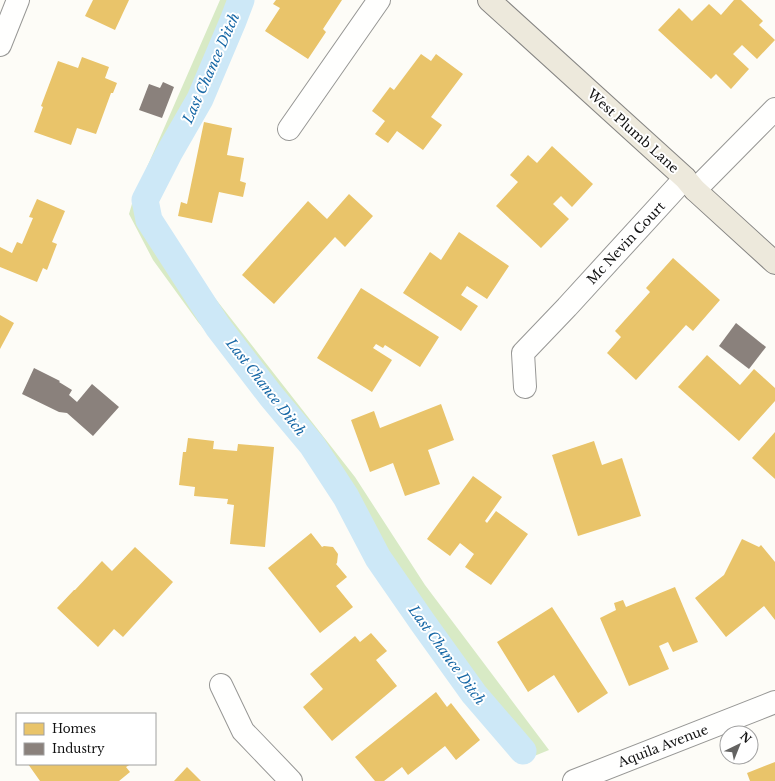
<svg xmlns="http://www.w3.org/2000/svg" width="775" height="781" font-family="'Libre Baskerville',serif">
<rect width="100%" height="100%" fill="#fdfcf7"/>
<path fill="#d8eac5" d="M220 0H252L244 20 171 158 150 199 159 222 207 288 355 477 425 585 549 750 522 761 439 657 369 558 323 480 270 406 198 322 153 260 129 214 134 197Z"/>
<g fill="#e9c46a">
<path d="M93 0H129L115 30 85 16Z"/>
<path d="M276 0H342L323 29 326 32 308 59 265 31 280 8 273 4Z"/>
<path d="M734 0H741L763 21 759 25 775 40 757 59 742 45 733 54 749 69 731 89 716 74 711 79 658 30 679 8 692 21 709 4 721 15Z"/>
<path d="M421 54 431 61 436 54 463 74 431 117 442 125 423 150 397 131 388 143 375 134 385 121 372 111 390 87 394 90Z"/>
<path d="M82 57 109 67 105 78 117 83 113 93H111L96 134 77 128 71 145 34 132 43 107 41 106 58 61 78 68Z"/>
<path d="M204 122 232 128 227 155 244 158 240 181 246 183 243 197 219 192 212 223 178 216 181 202 187 204Z"/>
<path d="M552 146 593 184 572 207 561 196 553 204 569 219 541 248 496 206 518 182 510 175 528 155 537 163Z"/>
<path d="M349 194 373 216 345 247 335 237 274 304 242 275 308 201 327 219Z"/>
<path d="M37 199 65 211 52 242 57 244 47 270 43 268 37 282 0 267V247L12 253 17 242 22 244 33 218 29 217Z"/>
<path d="M459 232 509 266 487 299 467 286 461 295 478 306 461 331 403 293 430 252 441 260Z"/>
<path d="M673 258 720 300 693 331 686 325 636 380 607 353 621 337 615 331 650 292 646 288Z"/>
<path d="M361 288 439 337 420 367 385 345 383 348 376 344 373 348 392 360 372 392 317 358Z"/>
<path d="M0 315 14 323 0 349Z"/>
<path d="M707 355 740 385 754 369 775 388V401L739 441 678 387Z"/>
<path d="M441 404 454 440 428 450 440 484 405 496 393 463 370 472 351 420 374 411 380 428Z"/>
<path d="M775 432V479L752 458Z"/>
<path d="M188 438 214 441 213 449 237 451 238 444 274 447 265 547 230 544 234 505 227 504 228 499 194 496 195 487 179 485 183 452H186Z"/>
<path d="M594 441 602 465 622 458 641 516 578 536 552 455Z"/>
<path d="M473 476 502 497 485 521 487 523 496 511 528 534 491 585 465 567 474 554 460 543 450 556 427 539Z"/>
<path d="M311 533 322 547 324 546 333 547 338 554 337 563 336 564 347 577 336 586 353 607 320 633 268 568Z"/>
<path d="M742 539 759 547 761 545 775 562V620L764 606 726 637 695 598 724 575Z"/>
<path d="M135 547 173 582 123 637 114 629 98 647 57 608 74 590H75L102 561 112 571Z"/>
<path d="M675 587 698 642 673 652 668 642 659 646 669 669 629 686 600 618 616 610 614 603 623 600 626 607Z"/>
<path d="M552 607 608 693 578 713 554 675 528 692 497 642Z"/>
<path d="M371 633 387 651 376 660 397 686 332 741 303 707 323 689 310 674 355 636 360 642Z"/>
<path d="M436 692 447 707 451 703 480 740 456 760 445 746 408 775 402 767 384 781H375L355 757Z"/>
<path d="M775 762V781H750L747 773Z"/>
<path d="M28 764H131L126 767 130 772 119 781H40Z"/>
<path d="M187 767 201 781H174Z"/>
</g>
<g fill="#8a817c">
<path d="M163 82 174 87 162 118 139 110 149 84 160 88Z"/>
<path d="M736 323 766 347 749 369 719 346Z"/>
<path d="M34 368 60 381 59 382 72 390 69 395 77 402 92 384 119 407 93 436 67 413 59 412 22 394Z"/>
</g>
<g fill="none" stroke-linecap="round" stroke-linejoin="round">
<path stroke="#cde8f7" stroke-width="27" d="M241 0 233 21 200 99 169 153 145 200 149 220 218 327 271 396 312 445 346 497 378 558 423 623 474 694 523 751"/>
<defs>
<g id="minor">
<path d="M0 45 18 0"/>
<path d="M289 129 379 0"/>
<path d="M695 190 775 109"/>
<path d="M525 387 523 353 567 307 685 178"/>
<path d="M221 685 243 731 291 781"/>
<path d="M574 781 775 702"/>
</g>
<path id="major" d="M489 0 685 178 695 190 775 263"/>
</defs>
<use href="#minor" stroke="#979795" stroke-width="24"/>
<use href="#major" stroke="#858482" stroke-width="24"/>
<use href="#minor" stroke="#fffffe" stroke-width="22"/>
<use href="#major" stroke="#ede9dc" stroke-width="22"/>
</g>
<g text-anchor="middle" dominant-baseline="central" stroke-width="4" stroke-linejoin="round" paint-order="stroke">
<g font-size="13" fill="#111" stroke="#fff">
<text transform="translate(633 131) rotate(42)">West Plumb Lane</text>
<text transform="translate(626 243) rotate(-47)">Mc Nevin Court</text>
<text transform="translate(663 746) rotate(-21)">Aquila Avenue</text>
</g>
<g font-size="14" font-style="italic" fill="#1768a6" stroke="#fff">
<text transform="translate(211 68) rotate(-66)">Last Chance Ditch</text>
<text transform="translate(266 387) rotate(52)">Last Chance Ditch</text>
<text transform="translate(447 655) rotate(54)">Last Chance Ditch</text>
</g>
</g>
<rect x="16" y="713" width="140" height="52" fill="#ffffff" stroke="#a0a0a0"/>
<rect x="24" y="723" width="20" height="12" fill="#e9c46a" stroke="#a0a0a0"/>
<text x="52" y="733" font-size="12" fill="#111111">Homes</text>
<rect x="24" y="743" width="20" height="12" fill="#8a817c" stroke="#a0a0a0"/>
<text x="52" y="753" font-size="12" fill="#111111">Industry</text>
<g transform="translate(739 745) rotate(43)"><circle r="19" fill="#ffffff" stroke="#a0a0a0"/>
<path d="M0-3L7 15L0 10L-7 15Z" fill="#646362"/>
<text y="-6" font-size="11" font-weight="bold" text-anchor="middle" fill="#111111">N</text>
</g>
</svg>
